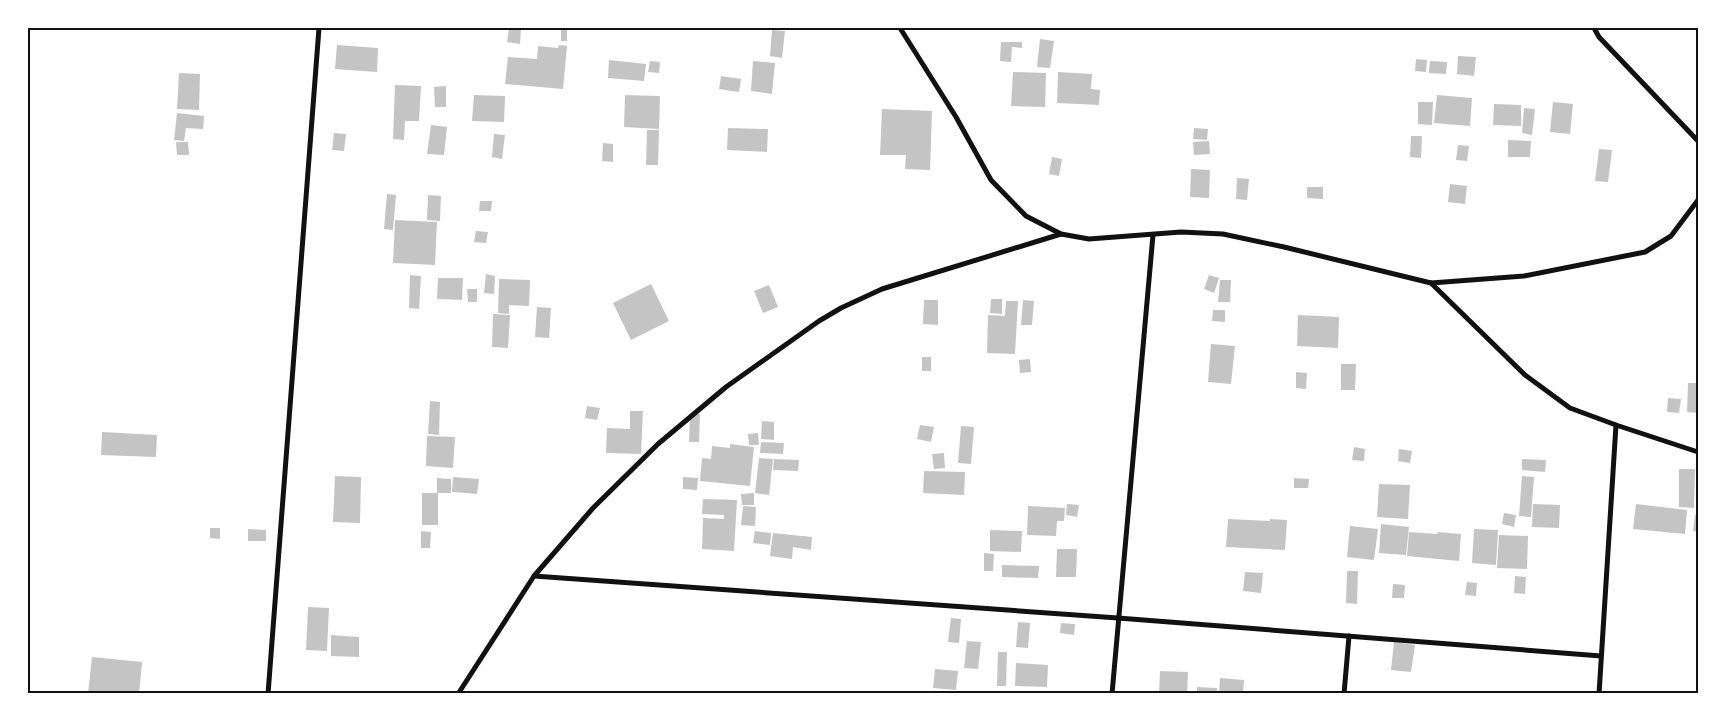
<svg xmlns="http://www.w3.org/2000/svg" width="1726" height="721" font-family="Rubik,sans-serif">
<rect width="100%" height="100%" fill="#fff"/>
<g fill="#c4c4c4">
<path d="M509 28H521L520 44 507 42Z"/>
<rect x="561" y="28" width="6" height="13"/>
<path d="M772 30 785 31 782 58 770 56Z"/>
<path d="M1040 39 1054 41 1050 68 1037 67Z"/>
<path d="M1001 42H1022V48L1012 47 1011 62 1000 61Z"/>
<path d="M337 45 378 48 377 72 335 69Z"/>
<path d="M559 45 567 46 563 89 505 84 508 57 537 59 538 46 558 48Z"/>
<path d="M1458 56 1476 57 1474 76 1457 74Z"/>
<path d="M1416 59 1427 60 1426 72 1415 71Z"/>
<path d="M609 60 646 64 644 81 608 78Z"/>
<path d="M650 61 660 62 659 73 648 72Z"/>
<path d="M753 61 775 63 772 94 751 91Z"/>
<path d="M1430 61 1447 62 1446 74 1429 73Z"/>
<path d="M1013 72 1046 73 1045 107 1011 106Z"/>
<path d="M1058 72 1092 74 1091 89 1100 90 1099 105 1057 103Z"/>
<path d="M179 73 200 74 199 110 177 109Z"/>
<path d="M721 76 741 79 739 92 719 89Z"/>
<path d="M395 85 421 86 419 121H405L404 140 393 139Z"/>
<path d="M446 86V107H435L434 87Z"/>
<path d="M474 95 505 96 504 122 472 121Z"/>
<path d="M625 95 660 96 659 129 624 127Z"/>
<path d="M1437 95 1472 98 1470 126 1434 123Z"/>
<path d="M1418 102H1433L1432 125 1418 124Z"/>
<path d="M1553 102 1573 104 1570 134 1550 132Z"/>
<path d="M1494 104 1521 105V126L1493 125Z"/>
<path d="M1524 108 1535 109 1532 135 1522 133Z"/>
<path d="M882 109 932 111 930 170 905 169 906 155H880Z"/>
<path d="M177 113 204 116 203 129 186 128 184 141 174 140Z"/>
<path d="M431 125 447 127 444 155 427 154Z"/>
<path d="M728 128 768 129 767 152 727 150Z"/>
<path d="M1194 128 1208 129 1207 140 1193 139Z"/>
<path d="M647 130H659L658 165H646Z"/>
<path d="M334 133 346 134 344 151 332 150Z"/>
<path d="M494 134 505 135 502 159 492 157Z"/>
<path d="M1411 136H1422L1421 158 1410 157Z"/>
<path d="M1508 140 1531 141 1530 157H1508Z"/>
<path d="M1209 141 1210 154 1194 155 1193 142Z"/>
<path d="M176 142H188L189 155H177Z"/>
<path d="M603 143 613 144V162L602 161Z"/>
<path d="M1458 145 1469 146 1467 161 1456 160Z"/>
<path d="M1599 149 1612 150 1608 182 1595 181Z"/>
<path d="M1052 157 1062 159 1059 176 1049 174Z"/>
<path d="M1191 169 1210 170 1209 198 1190 197Z"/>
<path d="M1237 178 1249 179 1247 200 1236 199Z"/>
<path d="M1450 184 1467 186 1465 204 1448 202Z"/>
<path d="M1307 187H1323V199L1307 198Z"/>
<path d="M387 194 396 195 393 230 384 229Z"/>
<path d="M428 195 441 196 440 221 427 220Z"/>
<path d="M480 201H492L491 211H479Z"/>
<path d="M395 220 437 222 435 265 393 263Z"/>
<path d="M476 231 488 232 486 243 474 242Z"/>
<path d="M486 274 495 276 494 294 484 293Z"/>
<path d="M410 275 421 276 419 309 409 308Z"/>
<path d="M1209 275 1219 278 1214 293 1204 289Z"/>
<path d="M438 278H463L462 300 437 299Z"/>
<path d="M499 279 530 280 529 306 509 305V314L498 313Z"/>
<path d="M1220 280H1231L1230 302H1218Z"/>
<path d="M651 284 669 321 631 340 613 303Z"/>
<path d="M769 285 778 307 763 313 754 291Z"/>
<path d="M467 289H477V302H468Z"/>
<path d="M991 299H1002V314L990 313Z"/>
<path d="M924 300H938V325L923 324Z"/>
<path d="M1023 300 1034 301 1032 325H1021Z"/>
<path d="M1006 301H1018L1015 354 987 353 988 315 1005 316Z"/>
<path d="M537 307 551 308 549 338 535 337Z"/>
<path d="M1213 310H1225V322L1212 321Z"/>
<path d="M493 314 510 315 508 348 492 347Z"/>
<path d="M1298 315 1339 317 1338 348 1297 346Z"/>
<path d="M1211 344 1235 346 1231 384 1208 382Z"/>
<rect x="922" y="357" width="9" height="14"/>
<path d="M1030 359 1031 372 1020 373 1019 360Z"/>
<path d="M1341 364H1356L1355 390H1341Z"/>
<path d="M1296 372 1307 373 1306 389 1296 388Z"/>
<path d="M1688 383H1698V413L1687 412Z"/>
<path d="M1668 398 1681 399 1679 413 1667 412Z"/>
<path d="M430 401 440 402 439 435 428 434Z"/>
<path d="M587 406 600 408 597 420 585 418Z"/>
<path d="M630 411H643L641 454 606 453 607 428 630 429Z"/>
<path d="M690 414H700L699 442H689Z"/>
<path d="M762 421 774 422V440L761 439Z"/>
<path d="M920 425 934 427 931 442 917 439Z"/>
<path d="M961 426 974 427 971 464 958 463Z"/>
<path d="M102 432 157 435 156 457 101 455Z"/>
<path d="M758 433 759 445H749L748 434Z"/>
<path d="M427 436 455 437 453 468 426 466Z"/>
<path d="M761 442 784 443 783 454 760 453Z"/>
<path d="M730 444 754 447 750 486 700 481 702 458 711 459 712 446 730 448Z"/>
<path d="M1354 447 1365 449 1364 461 1352 460Z"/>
<path d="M1399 449 1412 451 1410 463 1398 461Z"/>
<path d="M944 453 945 468 934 469 932 454Z"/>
<path d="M759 458 773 459 769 495 755 493Z"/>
<path d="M774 459 799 460 798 471 773 470Z"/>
<path d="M1522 459 1546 460 1545 472 1522 470Z"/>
<path d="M1679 469H1695L1694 508 1679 507Z"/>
<path d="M924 471 965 472 964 495 923 493Z"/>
<path d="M335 476 361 477 360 523 333 522Z"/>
<path d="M1522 476 1534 477 1531 517 1519 516Z"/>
<path d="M453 477 479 479 477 494 452 492Z"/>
<path d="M683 477 698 478 697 490 683 489Z"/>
<path d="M437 478 451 479V493H437Z"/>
<path d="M1294 478 1309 479 1308 488H1294Z"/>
<path d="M1379 484 1410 485 1408 519 1377 517Z"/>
<rect x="422" y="493" width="16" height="32"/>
<path d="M754 493V505H742L741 494Z"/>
<path d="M703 499 737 500 734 551 702 549 703 518 724 519V515L702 514Z"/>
<path d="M1067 504 1079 505 1077 517 1066 515Z"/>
<path d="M1533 504 1560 505 1559 528 1532 527Z"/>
<path d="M1636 504 1687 510 1685 534 1633 529Z"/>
<path d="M743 506 756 507 755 526 741 525Z"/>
<path d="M1028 506 1065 508 1064 521H1057L1056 536 1027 535Z"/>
<path d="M1504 513 1516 515 1514 527 1502 524Z"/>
<path d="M1695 515 1698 516V532L1693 531Z"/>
<path d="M1228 519 1270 521V519L1287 520 1285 550 1226 547Z"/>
<path d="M1381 524 1409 527 1406 555 1379 553Z"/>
<path d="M1350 526 1378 529 1374 560 1347 557Z"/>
<path d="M210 528H220V539L210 538Z"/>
<path d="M248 529 266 530V541H248Z"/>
<path d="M1474 529 1498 530 1496 565 1472 563Z"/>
<path d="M990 530 1022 531 1021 552 990 551Z"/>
<path d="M421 531 431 532 430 548H421Z"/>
<path d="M755 531 771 533 770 545 753 543Z"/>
<path d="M1409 532 1437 534 1438 532 1461 534 1459 561 1407 556Z"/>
<path d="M773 533 812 537 811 550 793 547 792 559 770 556Z"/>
<path d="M1499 535 1528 536 1527 569 1497 568Z"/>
<path d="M1057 549H1077L1076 577H1056Z"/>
<path d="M984 553 994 554 993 571H984Z"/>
<path d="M1002 565 1039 566 1038 578 1002 577Z"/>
<path d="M1347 571H1358L1357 604 1346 603Z"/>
<path d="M1245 572 1263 573 1261 593 1243 591Z"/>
<path d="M1515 576 1526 577 1525 594 1514 593Z"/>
<path d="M1467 582 1477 583 1476 596 1465 595Z"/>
<path d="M1393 584 1405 585 1404 598H1392Z"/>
<path d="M308 607 329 608 327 651 306 650Z"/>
<path d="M951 618 961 619 959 643 948 642Z"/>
<path d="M1018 622 1030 623 1028 648 1016 647Z"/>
<path d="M1061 623 1075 624 1074 635 1060 633Z"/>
<path d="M331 635 359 637V657L331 656Z"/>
<path d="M967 641 981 642 978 669 964 668Z"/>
<path d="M1394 642 1415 645 1411 672 1391 670Z"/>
<path d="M998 652H1007L1006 686H997Z"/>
<path d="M92 657 142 662 139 694H88Z"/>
<path d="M1016 663 1048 665 1047 687 1015 686Z"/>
<path d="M935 669 958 671 956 690 933 688Z"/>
<path d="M1160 671 1188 672 1187 694H1159Z"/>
<path d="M1220 678 1244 680 1243 694H1219Z"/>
<path d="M1197 687 1217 688V694H1197Z"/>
</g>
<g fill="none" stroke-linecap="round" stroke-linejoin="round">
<g stroke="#111" stroke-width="5">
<path d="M900 28 956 117 991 180 1026 216 1061 234 1089 239 1181 232 1223 234 1284 247 1431 283 1524 276 1645 252 1671 236 1698 200"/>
<path d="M1594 28 1599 37 1698 141"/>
<path d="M1431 283 1525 375 1570 408 1616 425 1698 452"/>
<path d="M534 576 1118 618 1601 656"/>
<path d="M268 694 319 28"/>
<path d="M458 694 534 576 593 508 658 444 726 387 819 321 841 308 882 289 1061 234"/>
<path d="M1112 694 1153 235"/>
<path d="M1344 694 1349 636"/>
<path d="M1599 694 1616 425"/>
</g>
</g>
<rect width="1726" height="721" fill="none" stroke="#ffffff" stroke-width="58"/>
<rect x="29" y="29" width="1668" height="663" fill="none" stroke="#111" stroke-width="2"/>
</svg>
